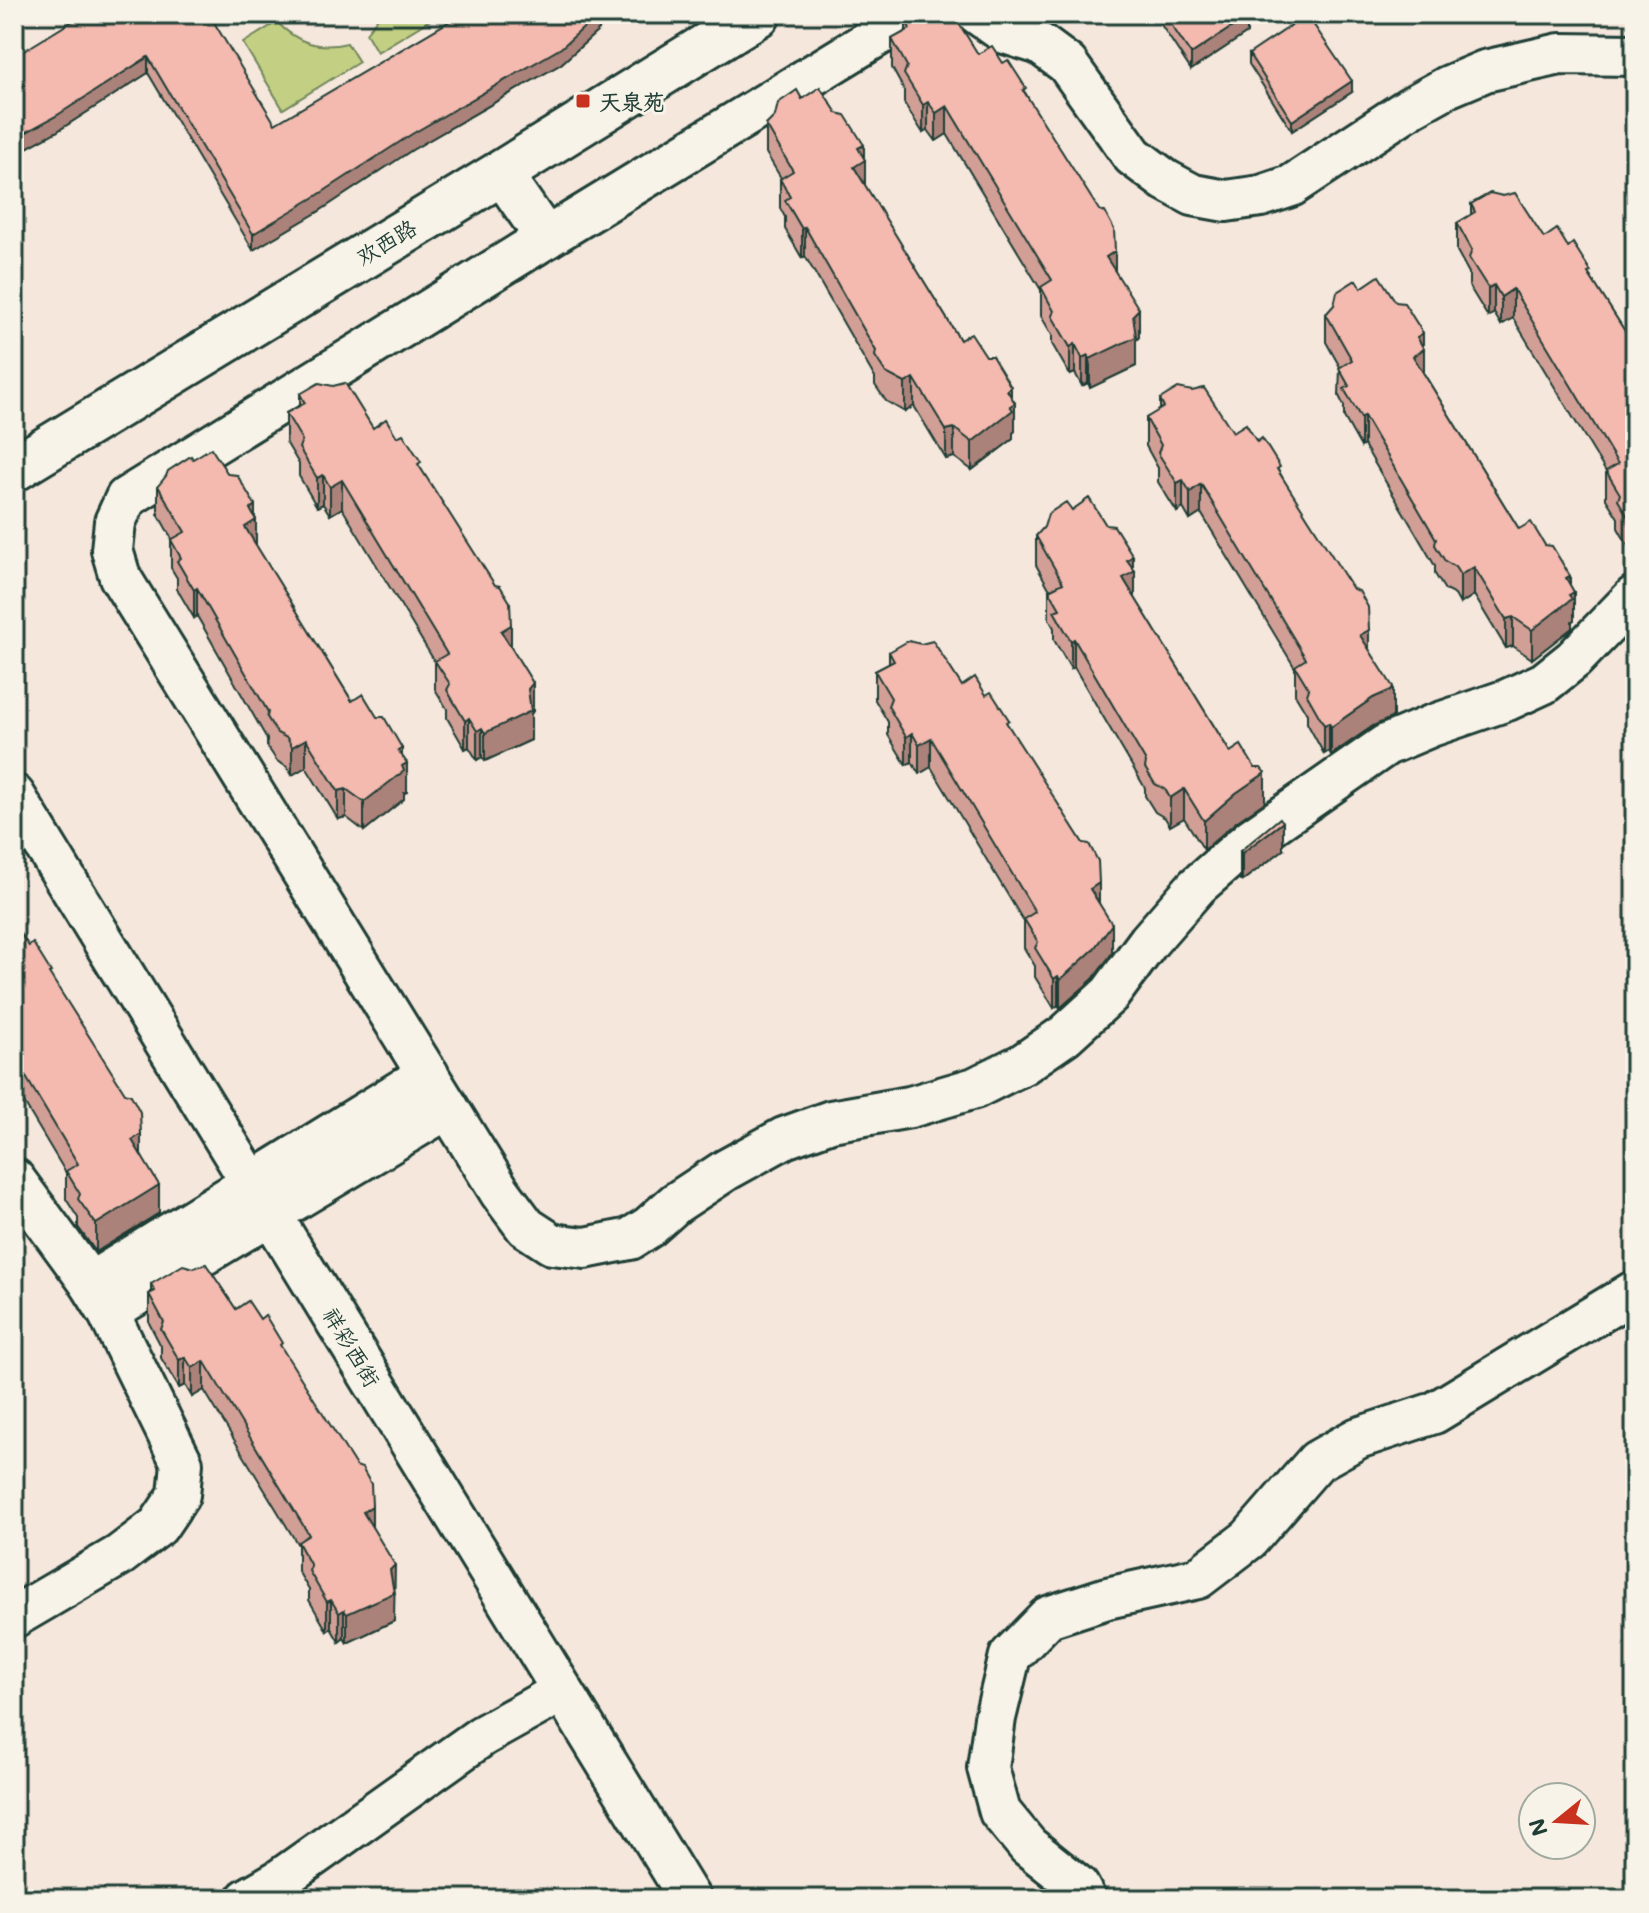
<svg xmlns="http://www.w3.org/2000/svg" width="1649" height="1913" font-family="Mali,'LXGW WenKai TC',sans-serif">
<rect width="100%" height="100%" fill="#f6e7dd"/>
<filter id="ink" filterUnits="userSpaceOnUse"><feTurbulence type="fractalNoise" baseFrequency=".0125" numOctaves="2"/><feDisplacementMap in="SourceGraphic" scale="16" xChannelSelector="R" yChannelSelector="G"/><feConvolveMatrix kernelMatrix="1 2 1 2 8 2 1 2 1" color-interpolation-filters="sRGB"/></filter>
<g filter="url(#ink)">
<g fill="#c3d084" stroke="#71865c" stroke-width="2">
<path d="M381 14H440L377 52 366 33Z"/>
<path d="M277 22C297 43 319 50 347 43L359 62 283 109 243 43Z"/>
</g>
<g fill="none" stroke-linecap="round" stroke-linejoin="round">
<defs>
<g id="street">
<path d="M913 14 546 238 126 498 115 522 112 550 120 577 500 1192 526 1227 552 1244 585 1248 630 1239 649 1227 676 1203 726 1170 784 1138 831 1121 910 1107 975 1088 1023 1064 1065 1035 1110 994 1149 941 1197 886 1251 839 1386 745 1431 726 1507 700 1544 683 1574 659 1635 596"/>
<path d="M978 14 1005 33 1040 44 1067 64 1133 156 1165 180 1193 195 1226 201 1261 196 1291 186 1411 107 1447 87 1485 71 1560 54 1635 55"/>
<path d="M501 173 546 238"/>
<path d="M14 795 690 1899"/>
<path d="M14 1179 90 1283 108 1312 182 1463 179 1495 158 1526 120 1555 14 1617"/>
<path d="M90 1283 428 1074"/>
<path d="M108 1312 448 1108"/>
<path d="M247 1899 278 1881 482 1736 561 1692"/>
<path d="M1085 1899 1078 1886 1028 1846 1000 1812 988 1768 995 1718 1010 1656 1048 1617 1107 1598 1198 1578 1249 1539 1317 1461 1358 1438 1434 1413 1635 1291"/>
</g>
<path id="secondary" d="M14 469 501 173 758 14"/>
</defs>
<use href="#street" stroke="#1f3d34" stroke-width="46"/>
<use href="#secondary" stroke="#1f3d34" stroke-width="50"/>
<use href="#street" stroke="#f7f3e8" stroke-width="40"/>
<use href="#secondary" stroke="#f7f3e8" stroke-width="44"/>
</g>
<g fill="#d29f96" stroke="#1f3d34" stroke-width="2">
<path d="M84 14 275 124 462 14H601L599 30 561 64 412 150 318 212 253 250 148 73 56 132Z"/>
<path d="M1154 14H1245L1247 33 1191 70Z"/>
<path d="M906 20 978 54 1003 63 1026 94 1115 272 1139 337 1136 340V366L1090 388 1088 383 1082 386 1075 373 1070 375 1052 344V335L1041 316V290L947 134 936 141 928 130 923 133 904 103V90L892 68V39L906 31Z"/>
<path d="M1249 54 1352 92 1292 131 1249 64Z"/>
<path d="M802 99 864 158 865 186 960 340 1011 396 1015 431 1013 433V439L972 470 954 457 946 459 914 406 905 412 886 401 875 385V378L805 256 802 258 785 229V217L780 208V179L781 178 766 153V125Z"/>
<path d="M1471 204 1544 238 1568 247 1591 278 1635 347V558L1618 528V518L1606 499V472L1513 318 1501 325 1494 313 1488 317 1469 286V273L1457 251V223L1471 215Z"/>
<path d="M1326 314 1423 347 1424 374 1519 529 1570 585 1574 620 1572 621V628L1532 659 1513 646 1506 648 1474 595 1460 604 1455 595 1445 590 1435 574V566L1364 445 1361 447 1344 417V406L1339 396 1340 367 1326 342Z"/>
<path d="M300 394 373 428 397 437 421 469 511 646 533 711 531 714V740L485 761 482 757 477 760 469 747 465 749 447 718V709L435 689V662L342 508 330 515 323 504 317 507 299 476V464L286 442V413L300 405Z"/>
<path d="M1160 399 1233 432 1257 442 1280 473 1369 650 1393 716 1391 718 1373 726 1331 755 1329 751 1324 754 1307 723V714L1295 694V668L1201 513 1190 520 1183 508 1177 512 1158 482V468L1146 446V418L1160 410Z"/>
<path d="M193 459 255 518 256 546 352 701 402 756 407 792 404 793V799L364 831 346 817 338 819 306 767 292 775 287 767 277 761 267 746V739L197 616 194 618 177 589V578L171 568V540L172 539 158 514V486Z"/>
<path d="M1072 510 1133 568 1135 598 1230 752 1265 802 1236 822 1204 850 1184 818 1170 826 1165 818 1155 812 1145 796V788L1074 667 1071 669 1054 640V628L1049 619V590H1050L1036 565V536Z"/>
<path d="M889 652 962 686 986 695 1009 727 1099 903 1112 953 1093 979 1060 1008 1058 1005 1054 1008 1035 977V966L1024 948V922L931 767 919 774 912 762 906 765 888 735V722L875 700V671L889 664Z"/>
<path d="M1283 850 1242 881 1240 880V851Z"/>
<path d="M14 931 29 946 51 977 141 1155 159 1213 96 1252 78 1227V1218L66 1199V1173L14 1086Z"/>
<path d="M151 1284 236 1309 260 1319 282 1349 372 1528 395 1593 394 1595V1621L347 1643 344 1638 339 1642 331 1628 327 1631 309 1600V1590L298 1571V1545L204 1390 192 1397 185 1385 179 1388 161 1358V1346L149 1323V1294L151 1293Z"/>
</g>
<g fill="#ab827a" stroke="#1f3d34" stroke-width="2">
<path d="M599 14H601L599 30 561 64 412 150 318 212 253 250V234Z"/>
<path d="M1247 17V33L1191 70V54Z"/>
<path d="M148 57V73L56 132 14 155V139Z"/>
<path d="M1352 81V92L1292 131V121Z"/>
<path d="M928 102V130L923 133V105Z"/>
<path d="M947 106V134L936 141V113Z"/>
<path d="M864 145V160H865V188L854 167 858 148Z"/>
<path d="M805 227V256L802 258V229Z"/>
<path d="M1115 251V279L1106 257Z"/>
<path d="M1494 285V313L1488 317V288Z"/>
<path d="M1513 289V318L1501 325V297Z"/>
<path d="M1139 309V337L1136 340V366L1090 388V359Z"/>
<path d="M1423 333V349H1424V377L1413 356 1417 337Z"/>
<path d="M1075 344V373L1070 375V347Z"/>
<path d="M1088 355V383L1082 386V358Z"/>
<path d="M914 378V406L905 412V383Z"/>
<path d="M1011 387V405L1015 403V431L1013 433V439L972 470V442L1007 390Z"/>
<path d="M1364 416V445L1361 447V418Z"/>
<path d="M954 428V457L946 459V430Z"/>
<path d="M323 475V504L317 507V478Z"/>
<path d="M342 480V508L330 515V487Z"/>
<path d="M1183 480V508L1177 512V483Z"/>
<path d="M1201 484V513L1190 520V492Z"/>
<path d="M255 505V521L256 520V549L245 527 250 509Z"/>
<path d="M1133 556V572L1135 571V600L1123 578 1127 560Z"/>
<path d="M1474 567V595L1460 604V575Z"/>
<path d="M1570 576V594L1574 592V620L1572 621V628L1532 659V630L1566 578Z"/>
<path d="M197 588V616L194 618V590Z"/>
<path d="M1513 617V646L1506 648V619Z"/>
<path d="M511 625V653L501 631Z"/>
<path d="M1369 630V658L1360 635Z"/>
<path d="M1074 639V667L1071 669V641Z"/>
<path d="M533 683V711L531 714V740L485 761V733Z"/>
<path d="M1393 687V716L1391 718 1373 726 1331 755V727L1373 698Z"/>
<path d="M469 718V747L465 749V721Z"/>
<path d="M1329 723V751L1324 754V725Z"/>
<path d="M482 728V757L477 760V731Z"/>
<path d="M912 733V762L906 765V737Z"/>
<path d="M931 738V767L919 774V745Z"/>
<path d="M306 739V767L292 775V747Z"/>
<path d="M402 748V766L407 763V792L404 793V799L364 831V802L398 750Z"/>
<path d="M1265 773V802L1236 822 1204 850V821L1236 793Z"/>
<path d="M346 789V817L338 819V791Z"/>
<path d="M1184 789V818L1170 826V798Z"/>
<path d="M1283 822V850L1242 881V853Z"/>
<path d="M1099 883V912L1090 889Z"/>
<path d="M1112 924V953L1093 979 1060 1008V980Z"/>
<path d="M1058 976V1005L1054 1008V979Z"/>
<path d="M141 1134V1163L132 1140Z"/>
<path d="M159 1185V1213L96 1252V1224Z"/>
<path d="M185 1357V1385L179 1388V1360Z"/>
<path d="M204 1361V1390L192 1397V1368Z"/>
<path d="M372 1506V1535L363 1512Z"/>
<path d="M395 1565 394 1621 347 1643V1614Z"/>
<path d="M331 1600V1628L327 1631V1602Z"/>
<path d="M344 1610V1638L339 1642V1613Z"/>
</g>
<g fill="#f4b9af" stroke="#1f3d34" stroke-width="2">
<path d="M84 14H209L275 124 462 14H599L561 48 412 134 318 195 253 234 148 57 56 116 14 139V57Z"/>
<path d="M916 14H953L978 54 992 46 1003 63 1008 60 1026 88 1023 90 1099 210 1105 212 1114 229 1115 251 1106 257 1139 309 1133 315 1136 337 1090 359 1088 355 1082 358 1075 344 1070 347 1052 316 1054 311 1041 287 1052 280 947 106 936 113 928 102 923 105 904 74 907 66 892 39 910 29 906 20Z"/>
<path d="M1164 14H1245L1247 17 1191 54Z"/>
<path d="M1307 15 1352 81 1292 121 1249 54Z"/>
<path d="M820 87 837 113 845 115 864 145 858 148 865 160 854 167 960 340 971 333 986 356H992L1011 387 1007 390 1015 403 1010 406 1013 410 972 442 954 428 946 430 914 378 905 383 886 373 875 356 876 351 805 227 802 229 785 200 790 197 780 179 793 171 766 125 775 116 778 103 797 90 802 99Z"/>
<path d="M1490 193 1503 196 1515 193 1544 238 1557 229 1568 247 1573 243 1591 272 1588 273 1635 347V529L1618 500 1620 494 1606 471 1618 464 1513 289 1501 297 1494 285 1488 288 1469 258 1472 250 1457 223 1475 212 1471 204Z"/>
<path d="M1379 276 1396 302 1404 303 1423 333 1417 337 1424 349 1413 356 1519 529 1531 522 1545 545 1552 546 1570 576 1566 578 1574 592 1569 595 1572 599 1532 630 1513 617 1506 619 1474 567 1460 575 1455 567 1445 561 1435 545 1436 539 1364 416 1361 418 1344 389 1349 386 1339 368 1352 360 1326 314 1334 305 1337 292 1356 280 1361 288Z"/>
<path d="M319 383 333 386 345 383 373 428 386 419 397 437 403 434 421 462 418 464 495 585 500 586 510 602 511 625 501 631 533 683 528 689 531 711 485 733 482 728 477 731 469 718 465 721 447 690 450 684 435 661 447 654 342 480 330 487 323 475 317 478 299 448 302 440 286 413 305 403 300 394Z"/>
<path d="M1178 388 1192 391 1204 388 1233 432 1246 424 1257 442 1262 438 1280 467 1277 469 1353 589 1359 591 1368 607 1369 630 1360 635 1393 687 1391 690 1373 698 1331 727 1329 723 1324 725 1307 695 1309 689 1295 666 1306 659 1201 484 1190 492 1183 480 1177 483 1158 453 1161 445 1146 418 1164 407 1160 399Z"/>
<path d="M211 448 228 474 237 475 255 505 250 509 256 520 245 527 352 701 363 694 377 717H384L402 748 398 750 407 763 402 766 404 771 364 802 346 789 338 791 306 739 292 747 287 738 277 733 267 717 268 712 197 588 194 590 177 561 181 558 171 540 185 532 158 486 166 476 168 471 191 456 193 459Z"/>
<path d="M1089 498 1106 525 1114 526 1133 556 1127 560 1135 571 1123 578 1230 752 1241 745 1255 768H1261L1265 773 1236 793 1204 821 1184 789 1170 798 1165 789 1155 784 1145 768 1146 762 1074 639 1071 641 1054 611 1060 609 1049 590 1063 583 1036 536 1044 527 1048 514 1066 502 1072 510Z"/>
<path d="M908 641 921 644 933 641 962 686 975 677 986 695 991 692 1009 720 1006 722 1083 843 1089 844 1098 861 1099 883 1090 889 1112 924 1093 950 1060 980 1058 976 1054 979 1035 948 1038 942 1024 919 1035 912 931 738 919 745 912 733 906 737 888 706 891 698 875 671 894 661 889 652Z"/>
<path d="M1280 818 1283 822 1242 853 1240 851Z"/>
<path d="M17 929 29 946 33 943 51 972 49 973 125 1093 131 1095 140 1112 141 1134 132 1140 159 1185 96 1224 78 1199 80 1194 66 1171 78 1164 14 1057V931Z"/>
<path d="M206 1264 236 1309 248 1301 260 1319 265 1315 282 1343 280 1345 356 1466 362 1468 371 1484 372 1506 363 1512 395 1565 390 1570 394 1593 347 1614 344 1610 339 1613 331 1600 327 1602 309 1571 311 1566 298 1542 309 1535 204 1361 192 1368 185 1357 179 1360 161 1329 164 1322 149 1294 155 1291 151 1284 183 1265 194 1268Z"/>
</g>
</g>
<rect fill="#c8321e" stroke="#f7f3e8" stroke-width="3" x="575" y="93" width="16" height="16" rx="4"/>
<g text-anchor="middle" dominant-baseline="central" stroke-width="6" stroke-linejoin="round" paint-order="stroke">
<g font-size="22" font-weight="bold" fill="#1f3d34" stroke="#f7f3e8" text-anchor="start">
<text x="599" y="101">天泉苑</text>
</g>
<g font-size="22" fill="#1f3d34" stroke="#f7f3e8">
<text transform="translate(386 242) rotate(-31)">欢西路</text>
<text transform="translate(352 1347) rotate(59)">祥彩西街</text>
</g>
</g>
<rect width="1649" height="1913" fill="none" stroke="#f7f3e8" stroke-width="48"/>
<rect x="24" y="24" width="1601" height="1865" fill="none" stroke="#1f3d34" stroke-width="3" filter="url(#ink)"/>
<g transform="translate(1557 1821) rotate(252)"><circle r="38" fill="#f7f3e8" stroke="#a1aaa0" stroke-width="2"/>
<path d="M0-6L14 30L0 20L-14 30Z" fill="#c8321e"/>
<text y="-12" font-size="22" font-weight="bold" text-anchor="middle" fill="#1f3d34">N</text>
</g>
</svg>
